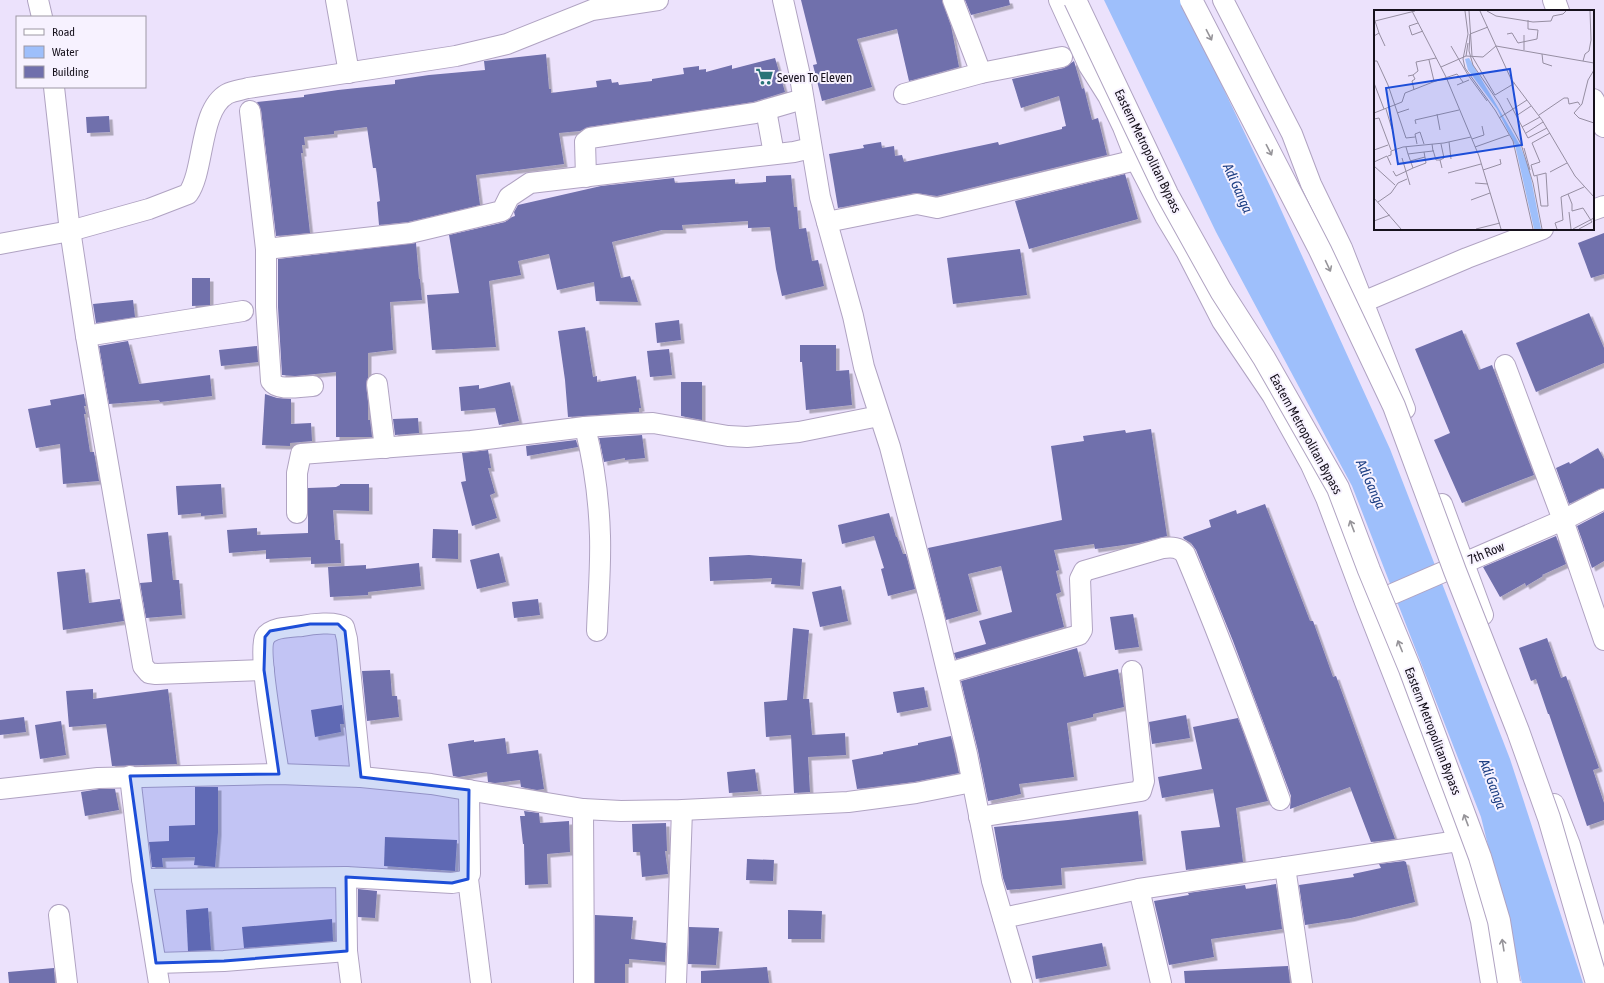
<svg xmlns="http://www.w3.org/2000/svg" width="1604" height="983" font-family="'Asap Condensed',sans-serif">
<defs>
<filter id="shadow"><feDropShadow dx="3.5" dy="3.5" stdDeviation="0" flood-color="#0004"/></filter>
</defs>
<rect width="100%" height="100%" fill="#ece2fc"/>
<path fill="#9ebffb" d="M1104 0H1181L1272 190 1390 449 1510 759 1583 983H1522L1481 817 1352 486 1216 232Z"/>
<g fill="#706fac" filter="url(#shadow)">
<path d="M801 0H942L951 26 959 67 909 81 897 29 857 39 872 87 822 101 813 65 817 64Z"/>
<path d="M965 0H1009L1010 5 971 15Z"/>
<path d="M546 54 549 89H551V93L597 87 596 81 611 79 612 83 618 82 619 85 652 81V79L684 74 683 68 699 66V70L706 69V72L732 65V69L775 58 785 92 753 102 588 127 580 131 559 133 564 164 476 175 480 205 408 222 379 225 377 202 380 201 376 168H373L367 127 334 131V134L304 137 305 145H302L303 153H301L310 233 276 236 261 110 257 102 304 97V95L338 90 395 84V80L429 75 485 70 484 61Z"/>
<path d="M1074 61 1082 89 1084 88 1092 120 1098 118 1107 155 937 196 915 193 838 208 829 154 864 148 863 145 881 142 882 148 894 146 895 156 902 155 904 162 998 142 999 145 1062 129V127L1066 126 1059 96 1021 108 1012 79 1064 68Z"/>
<path d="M109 116 110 132 87 133 86 117Z"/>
<path d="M1125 174 1138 219 1029 249 1015 201Z"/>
<path d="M791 175 794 207H797L799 229 806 228 812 261 818 260 824 286 782 296 776 269 770 227 748 228V221L682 225 683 230H662L612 242 621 278 630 276 638 302 596 301 594 282 557 290 549 254 518 261 521 275 489 281 496 347 432 350 427 295 459 293 449 235 505 222 512 217 515 216 514 212 518 205 601 186 674 178 675 183 735 179V184L766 182V176Z"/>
<path d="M1604 233V274L1591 278 1578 243Z"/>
<path d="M416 243 419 279H420L422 300 390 302 393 350 368 353V378L366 385 368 402V420H370L372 437H336V372L295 376 282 375 278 307V259Z"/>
<path d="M1020 249 1027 295 953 304 947 258Z"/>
<path d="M192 278H210V305L192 306Z"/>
<path d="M133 300 135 317 96 323 93 304Z"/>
<path d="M1589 313 1604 348V363L1536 392 1516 343Z"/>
<path d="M679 320 681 340 657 343 655 323Z"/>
<path d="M585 327 593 377 597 376V382L636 376 641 408H639V412L568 417 565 380 558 331Z"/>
<path d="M1462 330 1479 370 1492 365 1534 475 1462 503 1434 440 1450 433 1415 349Z"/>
<path d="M128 341 139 384 210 375 212 396 160 402 159 400 109 404 99 346Z"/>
<path d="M800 345H836V371L849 370 852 405 806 410 802 362H800Z"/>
<path d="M257 346 258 362 221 366 219 350Z"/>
<path d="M669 349 672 375 650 377 647 351Z"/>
<path d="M510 382 519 421 499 425 495 408 461 411 459 387 479 385V389Z"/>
<path d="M681 382H702V420L681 416Z"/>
<path d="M84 394 86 406H84L86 414H84L90 452H94L99 481 63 484 60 444 36 448 28 409 51 405 50 400Z"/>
<path d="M265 394 277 398 291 399V424L311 423 312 441 290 443V446L262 445Z"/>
<path d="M418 418 419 433 395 435 393 419Z"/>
<path d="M1151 429 1167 536 1139 543 1095 549 1094 544 1054 550 1059 570 1056 571 1061 592 1056 594 1064 627 956 659 954 653 986 644 979 621 1012 612 1001 566 968 574 978 611 946 620 928 548 1062 520 1051 446 1084 441 1083 436 1125 430 1126 433Z"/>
<path d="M642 435 645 458 625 460V458L604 462 599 438Z"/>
<path d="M576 440 578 447 527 456 526 446Z"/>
<path d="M1598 448 1604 459V488L1599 489 1569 504 1556 468 1569 462 1570 464Z"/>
<path d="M488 450 491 468H488L495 493 490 495 497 518 472 526 461 482 466 481 462 453Z"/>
<path d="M221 484 223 514 201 516V513L178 515 176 486Z"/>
<path d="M340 484H369V511L333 510 335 540H340L341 563 311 564V557L266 559V550L229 553 227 530 257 528V535L308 533V488L336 487 340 485Z"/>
<path d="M1265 504 1310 621H1313L1333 677 1336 676 1395 839 1371 842 1350 787 1290 809 1291 796 1233 641 1196 550 1191 543 1184 539 1183 537 1211 527 1209 520 1236 510 1237 514Z"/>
<path d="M1604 512V561L1592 568 1577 526Z"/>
<path d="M889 513 896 537H897L903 554H906L915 589 888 596 881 569 884 568 874 536 842 544 838 525Z"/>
<path d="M433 529 458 530V559L432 558Z"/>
<path d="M168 532 173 580H179L182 615 146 618 140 583 152 582 147 534Z"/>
<path d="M1556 536 1566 564 1542 575 1543 576 1526 586 1525 583 1500 597 1483 567Z"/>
<path d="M499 553 506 582 477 589 470 560Z"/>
<path d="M749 555 802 559 800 586 771 584 772 578 710 581 709 557Z"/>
<path d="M419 563 421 586 368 592V595L330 597 328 567 366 565V569Z"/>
<path d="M85 569 89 603 120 599 124 621 63 630 57 572Z"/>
<path d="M841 586 848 621 820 627 812 592Z"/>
<path d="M538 599 540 615 514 618 512 602Z"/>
<path d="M1133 614 1139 647 1115 650 1110 617Z"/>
<path d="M793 628 809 630 803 699H809L812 735 845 733 846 755 808 757 810 792 794 793 791 735 766 737 764 702 787 700Z"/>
<path d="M1547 638 1561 678 1566 676 1599 768 1593 770 1604 803V820L1587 826 1549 714H1548L1536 679 1531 681 1519 648Z"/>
<path d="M1077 648 1084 677 1118 669 1124 707 1093 714V717L1067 723 1074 777 1019 784 1021 794 988 801 978 751 961 681Z"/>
<path d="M390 670 392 696H397L399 717 367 721 362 671Z"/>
<path d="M924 687 928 707 897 713 893 692Z"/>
<path d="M93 689V699L168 689 177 764 112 766 106 724 69 727 66 691Z"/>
<path d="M342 705 344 724H340L341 732 315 737 311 710Z"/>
<path d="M1186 715 1190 738 1152 744 1149 722Z"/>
<path d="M24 717 26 732 0 735V720Z"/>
<path d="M1238 718 1268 801 1236 808 1243 862 1186 870 1181 831 1220 827 1213 789 1162 798 1158 777 1202 769 1193 727Z"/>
<path d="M61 721 66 755 40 759 35 725Z"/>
<path d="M951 736 959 773 914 782 857 789 852 760 883 754V752L918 745V743Z"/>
<path d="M505 738 507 754 538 750 544 789 537 790 521 787 520 780 495 783 488 782 487 772 459 777 453 776 448 744 474 740V742Z"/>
<path d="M755 769 758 791 729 793 727 772Z"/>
<path d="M195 787H218V832L215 867 194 865 195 857 162 858 163 867H152L149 842 169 841V826L195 825Z"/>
<path d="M99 789H115L119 810 85 816 81 792Z"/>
<path d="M524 811 539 813 540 823 569 821 570 852 547 854 548 884 525 885 524 844H523L520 816H525Z"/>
<path d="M1138 811 1143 861 1061 868 1062 885 1007 890 1003 878 994 827 1068 820Z"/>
<path d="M666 823 667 851H665L668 874 642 877 640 852H633L632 824Z"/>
<path d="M385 837 457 840 455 871 384 866Z"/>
<path d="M747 859 774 860 773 881 746 880Z"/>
<path d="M1404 861 1406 862 1415 902 1351 918 1305 925 1299 885 1354 877 1353 874 1381 868 1379 864Z"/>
<path d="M1276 884 1282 929 1211 939 1214 957 1169 965 1154 901 1189 895 1188 893 1245 885 1246 889Z"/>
<path d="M358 889 377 891 375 918 358 917Z"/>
<path d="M208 908 211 950 188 951 186 910Z"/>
<path d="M788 910 822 911 821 939H788Z"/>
<path d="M595 915 633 917 631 939 666 943 665 962 629 959V964H625V983H595Z"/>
<path d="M332 919 333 941 244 948 242 927Z"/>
<path d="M689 927 719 928 716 965 688 964Z"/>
<path d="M1102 943 1107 966 1036 979 1032 956Z"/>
<path d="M1288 966 1290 983H1185L1184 971Z"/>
<path d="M767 967 769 983H701V971Z"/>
<path d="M54 968 55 983H9L8 972Z"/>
</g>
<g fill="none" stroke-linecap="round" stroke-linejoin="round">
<defs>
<g id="minor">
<path d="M38 0 42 17"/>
<path d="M336 0 349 73"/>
<path d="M783 0 799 71 820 197 853 316 864 367 890 447 934 617 967 754 992 881 1022 983"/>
<path d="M953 0 981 73"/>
<path d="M1059 0 1089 66 1108 96 1123 127 1136 160 1165 216 1186 251 1222 321 1272 395 1311 465 1326 498 1366 605 1462 850 1481 921 1491 983"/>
<path d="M1223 0 1292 134 1311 184 1342 248 1405 409"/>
<path d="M54 87 69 223 86 336 143 666 149 673 156 674 264 670"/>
<path d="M904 94 981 73 1062 57"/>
<path d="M766 110 774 154"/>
<path d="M250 111 266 249 410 233 502 211 509 197 530 183 794 152 811 148"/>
<path d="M586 177 585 142 590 138 755 113 803 99"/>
<path d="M1593 210 1604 206"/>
<path d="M827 222 917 204 937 208 1136 160"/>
<path d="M0 244 70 231 149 209 188 194C205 170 199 110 227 94 233 91 241 90 248 88L456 56 507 44 592 10 658 0"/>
<path d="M266 249V307L271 381C278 392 301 386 313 386"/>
<path d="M1363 302 1467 258 1543 229"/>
<path d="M86 336 243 311"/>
<path d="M1505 365 1563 520 1604 640"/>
<path d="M377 384 385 448"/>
<path d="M585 427C594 463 599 499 600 536 601 567 598 599 597 631"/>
<path d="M1442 504 1483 615"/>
<path d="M297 513V473L301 454 471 441 585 427 630 424 653 423 728 436 747 437 799 432 879 416"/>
<path d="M1367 605 1563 520 1604 499"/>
<path d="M948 673 1079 635 1082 630 1080 579 1084 571 1163 548C1172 547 1179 547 1185 554 1219 635 1250 717 1280 800"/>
<path d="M279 774C276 753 257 650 265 637 271 627 291 627 302 626 311 624 336 621 344 627L347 639 361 777"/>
<path d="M130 776 142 879 159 983"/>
<path d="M0 789 98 778 279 774 361 777 431 784 583 809 621 811 682 810 848 802 916 793 972 782"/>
<path d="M1554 804 1570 845 1604 961"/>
<path d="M583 809 584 983"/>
<path d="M979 817 1141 791 1144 781 1132 671"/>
<path d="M1285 867 1302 983"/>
<path d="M346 877 452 883 465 881 470 874 469 790"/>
<path d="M142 879 346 877 347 951 351 983"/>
<path d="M468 879 481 983"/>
<path d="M1139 889 1161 983"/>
<path d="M59 915 67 983"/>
<path d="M1003 918 1139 889 1458 841"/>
<path d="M156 963 224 961 347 951"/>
<path d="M676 983 682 810"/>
</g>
<g id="major">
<path d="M1554 0 1558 11"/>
<path d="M1593 100 1604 126"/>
</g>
</defs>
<use href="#minor" stroke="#b0a3c2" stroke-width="22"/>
<use href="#major" stroke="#b0a3c2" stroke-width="24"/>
<use href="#minor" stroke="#fff" stroke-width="20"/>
<use href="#major" stroke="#fff" stroke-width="22"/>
<defs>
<g id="major-bridge">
<path d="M1075 0 1167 194 1221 291 1264 358 1338 488 1369 570 1410 669 1480 857 1499 921 1509 983"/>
<path d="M1191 0 1320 250 1394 406 1455 571 1518 731 1549 818 1597 983"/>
</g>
</defs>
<use href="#major-bridge" stroke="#b0a3c2" stroke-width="24" stroke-linecap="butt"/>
<use href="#major-bridge" stroke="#fff" stroke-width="22"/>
</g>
<defs><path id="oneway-shaft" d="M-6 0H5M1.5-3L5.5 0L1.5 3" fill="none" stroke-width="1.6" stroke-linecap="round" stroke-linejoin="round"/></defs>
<g stroke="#969499">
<use href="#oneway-shaft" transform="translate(1209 35) rotate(63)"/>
<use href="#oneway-shaft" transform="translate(1269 150) rotate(63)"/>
<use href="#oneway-shaft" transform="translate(1328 266) rotate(65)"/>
<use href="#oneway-shaft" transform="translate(1352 526) rotate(-111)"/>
<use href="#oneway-shaft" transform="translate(1400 646) rotate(-112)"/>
<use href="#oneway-shaft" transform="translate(1466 820) rotate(-111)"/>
<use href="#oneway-shaft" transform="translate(1503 945) rotate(-99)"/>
</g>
<path fill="#1d4ed8" fill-opacity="0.2" stroke="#1d4ed8" stroke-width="3" stroke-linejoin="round" d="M310 624H338L345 631 361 777 469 790 468 879 452 883 346 877 347 951 224 961 156 963 130 776 279 774 264 670 265 637 270 631Z"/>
<defs>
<symbol id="supermarket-bare" viewBox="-9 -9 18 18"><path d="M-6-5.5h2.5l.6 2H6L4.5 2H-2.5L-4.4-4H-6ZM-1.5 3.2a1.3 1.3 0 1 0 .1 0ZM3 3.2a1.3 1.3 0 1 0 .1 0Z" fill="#287376" stroke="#f7f2ff" stroke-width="2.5" paint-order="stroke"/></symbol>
</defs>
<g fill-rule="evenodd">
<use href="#supermarket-bare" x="752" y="64" width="25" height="25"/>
</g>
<g text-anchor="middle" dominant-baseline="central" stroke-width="4" stroke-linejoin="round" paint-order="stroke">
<g font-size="13" fill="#16111c" stroke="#f7f2ff" text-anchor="start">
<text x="777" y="77">Seven To Eleven</text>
</g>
<g font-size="13" fill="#16111c" stroke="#f7f2ff">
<text transform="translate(1148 151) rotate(64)">Eastern Metropolitan Bypass</text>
<text transform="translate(1306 434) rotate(61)">Eastern Metropolitan Bypass</text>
<text transform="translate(1486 553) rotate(-23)">7th Row</text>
<text transform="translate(1433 731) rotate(69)">Eastern Metropolitan Bypass</text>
</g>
<g font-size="14" font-style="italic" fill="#1d3f84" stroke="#f7f2ff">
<text transform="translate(1238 188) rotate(66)">Adi Ganga</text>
<text transform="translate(1371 484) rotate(66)">Adi Ganga</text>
<text transform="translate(1493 784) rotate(69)">Adi Ganga</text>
</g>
</g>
<g transform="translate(1374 10)">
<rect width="220" height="220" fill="#ece2fc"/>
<path d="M95 48 146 135 155 158 167 219H160L141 135 123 99 94 60 91 49Z" fill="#9ebffb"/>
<path fill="none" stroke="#968ea2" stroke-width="1" d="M38 1 72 67 105 146 127 219M91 1 94 24 89 49 91 58 121 100 139 131 159 219M95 1 98 46 121 85M106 1 137 69 168 110 201 166 220 187M113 1 122 6 159 12 177 11 179 6 189 4 192 1M44 13 35 16 38 25 49 21M5 23 11 36M96 24 114 17M96 24 95 41 99 55 125 93 147 134 159 173 168 219M133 24 138 23 144 33 163 29 164 20 154 19V10M150 25V40M0 26 5 23 1 11 41 1M77 36 94 65 113 91M122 36 220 53M168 44 169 53 178 56M92 46 94 33M55 50 60 71M0 51H3L14 75 32 128 41 127M209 51 211 44 215 41 217 30 216 1M67 57 92 46 109 47 122 36M220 60 214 70 208 94 200 103 205 108 220 113M39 65 44 61 42 52 62 48M34 66 39 65 41 69 38 71 40 80M0 73 10 99M83 75 95 70M121 85 141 73M133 88 154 128 173 118M12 99 18 119M0 103 28 92 31 83 59 72 83 64 89 72M23 103 35 99M63 104 66 120M165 105 190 88H194L195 94 204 92 206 95M142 106 157 96M125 108 153 90M0 109 5 108 17 140M42 114 41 110 85 100M148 117 166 107M152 123 169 112M98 129 110 125 108 116M75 132 77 149M43 134 41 124 46 122 50 134M32 137 34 144 39 158 52 153 50 142 34 144M101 137 135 125M150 138 156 160M0 140 14 135M59 140 62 150H66L68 158M50 142 59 141 58 134M14 146 17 145V141L29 137 70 133 97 127M28 148 36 175M66 150 70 148 67 134M36 151 51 147M0 152 13 146 17 155M0 156 21 175M109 160 127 154 126 149M19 161 22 166 39 158M176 162 193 153M74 163 107 154M163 166 167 196H174L172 163 160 166 157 155 166 152 158 133 176 123M101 173 114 174M194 184 210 177M0 188 27 219M97 190 116 183M4 192 17 183 24 173 33 169M195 202 197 219M0 211 16 205M102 219 126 213M183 219 181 213 189 210 187 187 194 184 198 194V201L209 198 218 212 205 219M199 219 220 208"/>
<path fill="#1d4ed8" fill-opacity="0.15" stroke="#1d4ed8" stroke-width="2" d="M136 59 148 135 24 154 12 78Z"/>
<rect width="220" height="220" fill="none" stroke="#16111c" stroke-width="2"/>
</g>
<rect x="16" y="16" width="130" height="72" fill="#f7f2ff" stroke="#9d98a4"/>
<rect x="24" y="29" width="20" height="6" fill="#ffffff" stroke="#9d98a4"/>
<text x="52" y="36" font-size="12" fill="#16111c">Road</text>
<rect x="24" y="46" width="20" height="12" fill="#9ebffb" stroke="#9d98a4"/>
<text x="52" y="56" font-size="12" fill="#16111c">Water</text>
<rect x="24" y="66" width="20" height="12" fill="#706fac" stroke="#9d98a4"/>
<text x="52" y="76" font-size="12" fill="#16111c">Building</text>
</svg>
